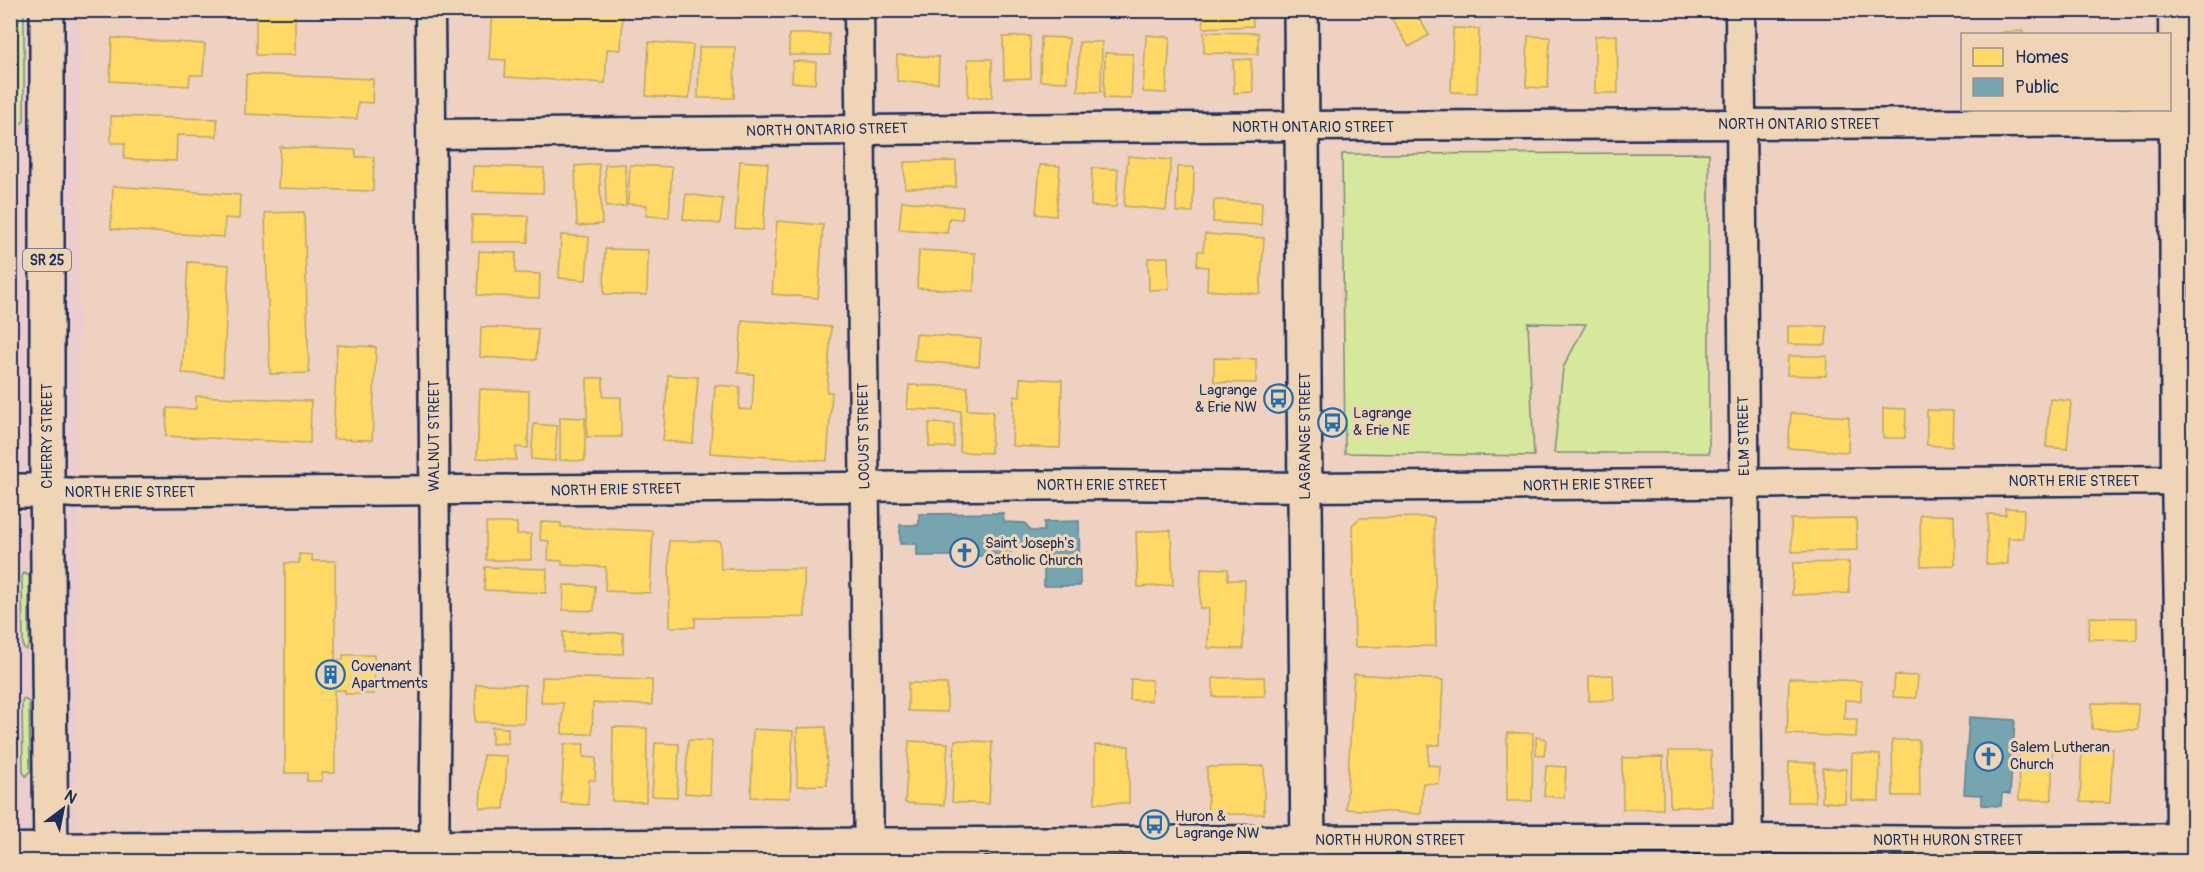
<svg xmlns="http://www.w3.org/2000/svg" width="2204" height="872" font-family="Pangolin,sans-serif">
<rect width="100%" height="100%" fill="#eed1c0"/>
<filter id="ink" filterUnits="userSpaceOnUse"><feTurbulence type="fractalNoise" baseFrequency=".0167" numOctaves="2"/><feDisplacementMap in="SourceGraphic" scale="12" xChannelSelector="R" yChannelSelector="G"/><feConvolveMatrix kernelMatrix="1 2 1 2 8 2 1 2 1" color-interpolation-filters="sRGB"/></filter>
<g filter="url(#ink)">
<path fill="#eccccc" d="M10 11H81L76 861H11Z"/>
<g fill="#d6e89b" stroke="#788c7c" stroke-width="1.5">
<path d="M18 11H24V121L21 124 18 122Z"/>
<path d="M1709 153V453H1554L1563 368 1586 324 1528 323 1534 456 1345 453 1342 154Z"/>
<path d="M24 573 29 576V645L26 650 23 647 22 577Z"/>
<path d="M24 699 29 702 30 771 26 776 23 772 22 702Z"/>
</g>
<g fill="#ffd966" stroke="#bba664" stroke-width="1.5">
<rect x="256" y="10" width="39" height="45"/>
<path d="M492 10 623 11 621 50 607 49 605 83 505 77 506 60 489 59Z"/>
<path d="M1202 10H1252L1253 26 1203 28Z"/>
<path d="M1409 10H1414L1429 35 1409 47 1392 20Z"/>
<path d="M1453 28 1479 29 1477 93 1451 92Z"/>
<path d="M2023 31V34H2003V32Z"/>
<path d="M1204 32 1258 33V54L1204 53Z"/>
<path d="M789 34H829L830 55H789Z"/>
<path d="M1146 35 1170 37 1166 93 1143 92Z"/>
<path d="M1617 35 1618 93H1595V36Z"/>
<path d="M1030 36 1031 78 1004 79 1003 37Z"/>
<path d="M1528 36 1550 37 1548 88 1526 87Z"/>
<path d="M1041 37 1069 38 1067 82 1040 81Z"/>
<path d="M112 38 205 44 203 75H190L189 86 110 81Z"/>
<path d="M649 42 693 45 689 99 646 96Z"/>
<path d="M1079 42H1102L1101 92 1078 91Z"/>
<path d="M699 47H735L734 98H698Z"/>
<path d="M1105 53 1133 54 1131 99 1104 98Z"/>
<path d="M897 55 939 57 938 83 897 81Z"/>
<rect x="968" y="59" width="24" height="38"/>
<path d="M1251 59 1253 92 1234 93 1233 60Z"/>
<path d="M793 61 816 62 815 84 792 82Z"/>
<path d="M246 74 373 79 372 103 358 102 357 119 245 114Z"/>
<path d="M111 116 217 119V136L177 135 176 161 124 159 125 143H111Z"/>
<path d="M280 147 356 150V157H374L373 191 278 188Z"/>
<path d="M1128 156 1171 160 1166 210 1124 206Z"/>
<path d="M740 161 768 163 763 230 735 228Z"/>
<path d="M956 161V187L905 188 904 162Z"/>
<path d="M599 164 602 224 577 226 575 166Z"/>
<path d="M625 164 626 206 606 207 605 165Z"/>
<path d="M630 165 672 167 669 217 646 216 647 205 628 204Z"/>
<path d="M1040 165 1060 166 1056 216 1036 214Z"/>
<path d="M473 166 544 168 543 193 472 191Z"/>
<path d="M1177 167H1194L1193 212H1176Z"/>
<path d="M1092 168 1118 169 1116 207 1091 206Z"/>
<path d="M113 186 240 195 239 219 225 218 224 237 111 229Z"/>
<path d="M686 194 723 199 720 224 683 219Z"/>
<path d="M1214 200 1262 202 1261 225 1213 222Z"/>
<path d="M902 201 963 207 962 219 949 218 947 233 899 229Z"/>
<path d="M304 212 309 373 270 374 265 213Z"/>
<path d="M472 215 528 216V242H472Z"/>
<path d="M777 221 823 225 818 298 772 294Z"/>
<path d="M1205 234 1264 238 1260 294 1207 290 1208 267 1197 266 1198 251H1203Z"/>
<path d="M561 235 589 237 586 280 559 278Z"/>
<path d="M605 249 648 250 647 295 604 294Z"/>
<path d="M919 250 975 253 974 291 917 288Z"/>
<path d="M479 251 516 253 515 273 540 274 539 298 477 295Z"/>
<path d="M1168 257 1169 289 1149 290 1148 258Z"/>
<path d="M188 262 229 265 223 376 182 373Z"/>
<path d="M742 320 831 327 827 392H832L827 461 710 453 715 385 740 387 739 409 752 410 754 374 738 373Z"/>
<path d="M1788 326H1827L1826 345 1788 344Z"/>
<path d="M481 327 538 329 536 360 480 357Z"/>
<path d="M916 334 981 339 979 366 914 361Z"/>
<path d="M337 345 376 347 372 440 333 439Z"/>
<path d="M1788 356H1827L1826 376 1787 375Z"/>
<path d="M1214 358 1256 359V383L1214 382Z"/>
<path d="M668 375 698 377 693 443 663 441Z"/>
<path d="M587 378H603V397H621V437H587Z"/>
<path d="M1020 378 1062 380 1060 448 1012 446 1014 396 1020 397Z"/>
<path d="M909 385 968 387 967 410 993 411 991 453 960 452 961 411 907 409Z"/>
<path d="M480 389 529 391 528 448 516 447V460L477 458Z"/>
<path d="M196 396 311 401 310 443 166 436 167 408 196 409Z"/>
<path d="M2050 399 2071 401 2067 449 2046 447Z"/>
<path d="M1883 408 1906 409 1905 438H1883Z"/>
<path d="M1927 410 1953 411 1952 447 1927 445Z"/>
<path d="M1791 413 1849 417 1848 452 1788 448Z"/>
<path d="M560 417 585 418V461L560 460Z"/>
<path d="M929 423 954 424V447H929Z"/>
<path d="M534 424 557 426 555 461 531 459Z"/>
<path d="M2005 508 2024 509 2023 538H2008V564H1986L1988 514 2006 515Z"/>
<path d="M1920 515H1954L1955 565 1921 566Z"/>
<path d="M1434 517 1436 646 1355 647 1352 525 1360 518Z"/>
<path d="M1856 518 1857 550 1792 552 1791 519Z"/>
<path d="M541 522 561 523V527L653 531 650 593 605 591 606 567 562 565V561L548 560 549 541 540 540Z"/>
<path d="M486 523H517V534H531V560H486Z"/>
<path d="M1171 530 1173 585 1138 587 1136 532Z"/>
<path d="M669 541H720L721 569H804L805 617 695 618V627H670Z"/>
<path d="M299 554 312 555V561H335V660H343V655H374V694H345V690H334L335 773H322V781H307V773H285V563H299Z"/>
<path d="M1849 562V593L1792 595 1793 563Z"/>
<path d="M485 567 547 569 546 593 484 590Z"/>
<path d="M1201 568 1228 569V580H1245L1243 649 1208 648 1209 609 1200 608Z"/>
<path d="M564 585 595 586 594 611 563 610Z"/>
<path d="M2090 617 2137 618V640L2088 639Z"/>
<path d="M563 632 623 633V654L563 652Z"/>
<path d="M1354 674 1443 680 1440 745H1429L1428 765 1440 766 1439 784 1423 783 1421 814 1346 809Z"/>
<path d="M1613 675 1614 700 1589 701V676Z"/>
<path d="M1895 675 1918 676 1916 698 1893 697Z"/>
<path d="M542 677 652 680V705L593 703 592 734H562L563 703H541Z"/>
<path d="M1264 677 1265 696 1213 697V678Z"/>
<path d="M1789 678 1861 681V701L1845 700 1844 719H1857L1856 737 1787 734Z"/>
<path d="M1131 679 1152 680 1151 701 1130 700Z"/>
<path d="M908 683 947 684V712L908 711Z"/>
<path d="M476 684 525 685 524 723 475 722Z"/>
<path d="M2092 703 2138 704V730L2092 729Z"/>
<path d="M492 727 508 728V743L492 744Z"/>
<path d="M613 727 647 728 646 802 612 801Z"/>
<path d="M826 727 827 785 797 786V728Z"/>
<path d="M753 729 793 731 790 798 751 797Z"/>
<path d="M1507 733H1533L1532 801H1507Z"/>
<path d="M1536 737 1546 739 1544 756 1536 755Z"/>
<path d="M688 740 712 741 710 795 685 793Z"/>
<path d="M955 740 992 742 989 804 952 802Z"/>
<path d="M1892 740H1919L1920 796H1893Z"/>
<path d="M909 741 948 743 944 805 905 803Z"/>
<path d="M655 743 679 744 677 797 652 796Z"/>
<path d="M564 744H584L583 757 596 758 595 780H589L588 805 561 803Z"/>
<path d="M1095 745 1129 746V803H1095Z"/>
<path d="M2082 746 2113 748 2110 803 2080 802Z"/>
<path d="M2018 748H2052V800H2019Z"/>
<path d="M1669 751H1711L1712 806 1670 807Z"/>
<path d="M1852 753 1880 755 1879 801 1851 800Z"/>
<path d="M483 755 507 756 504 809 480 808Z"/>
<path d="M1663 757V809H1623L1622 758Z"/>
<path d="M1789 762 1815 763V802H1788Z"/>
<path d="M1264 766V814H1208L1207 767Z"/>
<path d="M1546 766 1566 767 1564 798 1544 796Z"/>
<path d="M1823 768 1846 769 1845 803 1822 802Z"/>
</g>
<g fill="#76a5af" stroke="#5b8297" stroke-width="1.5">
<path d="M1003 513 1004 522 1025 523 1031 531H1044V522L1079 521 1080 586H1044V543L1032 544 1024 548 1011 549 1010 556H917V544H900V525H919V514Z"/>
<path d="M1969 717 2015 720 2010 794 2002 793 2001 806 1982 805V795L1964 794Z"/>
</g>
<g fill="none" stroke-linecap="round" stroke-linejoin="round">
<defs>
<g id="minor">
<path d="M430 10 436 668 434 862"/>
<path d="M859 10 869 862"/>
<path d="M1740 10 1748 862"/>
<path d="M2173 10 2176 480 2180 657 2181 862"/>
<path d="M432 134 1302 126 2194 122"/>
<path d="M47 491 75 493 1103 485 1305 487 2194 480"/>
<path d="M10 848 1451 839H1748L1957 841 2194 838"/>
</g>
<g id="major">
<path d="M47 10V468L51 862"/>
<path d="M1301 10 1308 862"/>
<path d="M10 491H47"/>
</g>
</defs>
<use href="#minor" stroke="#1b2f5e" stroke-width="33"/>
<use href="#major" stroke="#1b2f5e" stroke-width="38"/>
<use href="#minor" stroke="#efd5b6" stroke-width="28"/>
<use href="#major" stroke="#efd5b6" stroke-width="33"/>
</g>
</g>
<defs>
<symbol id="bus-ring" viewBox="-11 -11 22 22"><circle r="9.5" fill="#efd5b6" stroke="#1f6fb2" stroke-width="1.5"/><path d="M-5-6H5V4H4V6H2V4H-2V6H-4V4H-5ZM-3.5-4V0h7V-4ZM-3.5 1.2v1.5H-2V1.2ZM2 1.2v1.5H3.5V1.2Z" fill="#1f6fb2"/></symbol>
<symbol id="church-ring" viewBox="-11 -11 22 22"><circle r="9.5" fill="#efd5b6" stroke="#1f6fb2" stroke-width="1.5"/><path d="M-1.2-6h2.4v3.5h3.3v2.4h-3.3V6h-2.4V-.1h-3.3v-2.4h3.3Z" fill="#1f6fb2"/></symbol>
<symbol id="building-ring" viewBox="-11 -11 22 22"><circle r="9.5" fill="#efd5b6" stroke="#1f6fb2" stroke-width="1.5"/><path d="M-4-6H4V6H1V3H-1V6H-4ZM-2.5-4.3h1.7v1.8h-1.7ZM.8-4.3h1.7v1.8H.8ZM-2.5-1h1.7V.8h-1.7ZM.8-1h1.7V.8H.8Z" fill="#1f6fb2"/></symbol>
</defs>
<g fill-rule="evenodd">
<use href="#bus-ring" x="1262" y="382" width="33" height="33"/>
<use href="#bus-ring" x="1316" y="406" width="33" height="33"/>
<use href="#church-ring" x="948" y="536" width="33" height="33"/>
<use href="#building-ring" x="314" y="658" width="33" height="33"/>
<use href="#church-ring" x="1972" y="740" width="33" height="33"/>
<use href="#bus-ring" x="1138" y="808" width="33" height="33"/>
</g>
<g text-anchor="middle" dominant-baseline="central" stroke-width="6" stroke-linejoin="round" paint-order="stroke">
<rect fill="#efd5b6" stroke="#5b6178" stroke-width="1.5" x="23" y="249" width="48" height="22" rx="4.5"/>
<g font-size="14" font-weight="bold" fill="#1b2f5e">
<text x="47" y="260">SR 25</text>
</g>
<g font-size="15" fill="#1b2f5e" stroke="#efd5b6">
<text x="1799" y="124">NORTH ONTARIO STREET</text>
<text x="1313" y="127">NORTH ONTARIO STREET</text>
<text transform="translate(827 130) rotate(-1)">NORTH ONTARIO STREET</text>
<text transform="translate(47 436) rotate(-90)">CHERRY STREET</text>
<text transform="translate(434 436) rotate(-90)">WALNUT STREET</text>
<text transform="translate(864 436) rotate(-91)">LOCUST STREET</text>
<text transform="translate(1305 436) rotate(-90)">LAGRANGE STREET</text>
<text transform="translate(1744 436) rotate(-91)">ELM STREET</text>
<text x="2074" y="481">NORTH ERIE STREET</text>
<text x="1102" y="485">NORTH ERIE STREET</text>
<text transform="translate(1588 485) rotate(-1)">NORTH ERIE STREET</text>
<text transform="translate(616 490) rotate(-1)">NORTH ERIE STREET</text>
<text x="130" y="492">NORTH ERIE STREET</text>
<text x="1390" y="840">NORTH HURON STREET</text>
<text x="1948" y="840">NORTH HURON STREET</text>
</g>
<g font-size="15" fill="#1b2f5e" stroke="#efd5b6" text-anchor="start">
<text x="1257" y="390" text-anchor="end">Lagrange<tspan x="1257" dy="17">&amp; Erie NW</tspan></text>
<text x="1353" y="413">Lagrange<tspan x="1353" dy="17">&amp; Erie NE</tspan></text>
<text x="985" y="543">Saint Joseph's<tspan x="985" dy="17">Catholic Church</tspan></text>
<text x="351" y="666">Covenant<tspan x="351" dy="17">Apartments</tspan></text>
<text x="2010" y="747">Salem Lutheran<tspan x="2010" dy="17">Church</tspan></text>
<text x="1175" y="816">Huron &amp;<tspan x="1175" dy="17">Lagrange NW</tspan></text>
</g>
</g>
<rect width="2204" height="872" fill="none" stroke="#efd5b6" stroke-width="36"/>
<rect x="18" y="18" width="2168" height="836" fill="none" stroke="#1b2f5e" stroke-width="2" filter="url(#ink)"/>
<rect x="1961" y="33" width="210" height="78" fill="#efd5b6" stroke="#9a9393" stroke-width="1.5"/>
<rect x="1973" y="48" width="30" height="18" fill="#ffd966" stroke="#9a9393" stroke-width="1.5"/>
<text x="2015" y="63" font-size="18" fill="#1b2f5e">Homes</text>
<rect x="1973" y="78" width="30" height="18" fill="#76a5af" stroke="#9a9393" stroke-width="1.5"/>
<text x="2015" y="93" font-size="18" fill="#1b2f5e">Public</text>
<g transform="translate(63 809) rotate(32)" stroke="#efd5b6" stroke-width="4.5" paint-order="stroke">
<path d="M0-4.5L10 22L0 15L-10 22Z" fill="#1b2f5e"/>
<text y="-9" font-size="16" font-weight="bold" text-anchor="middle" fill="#1b2f5e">N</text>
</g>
</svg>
